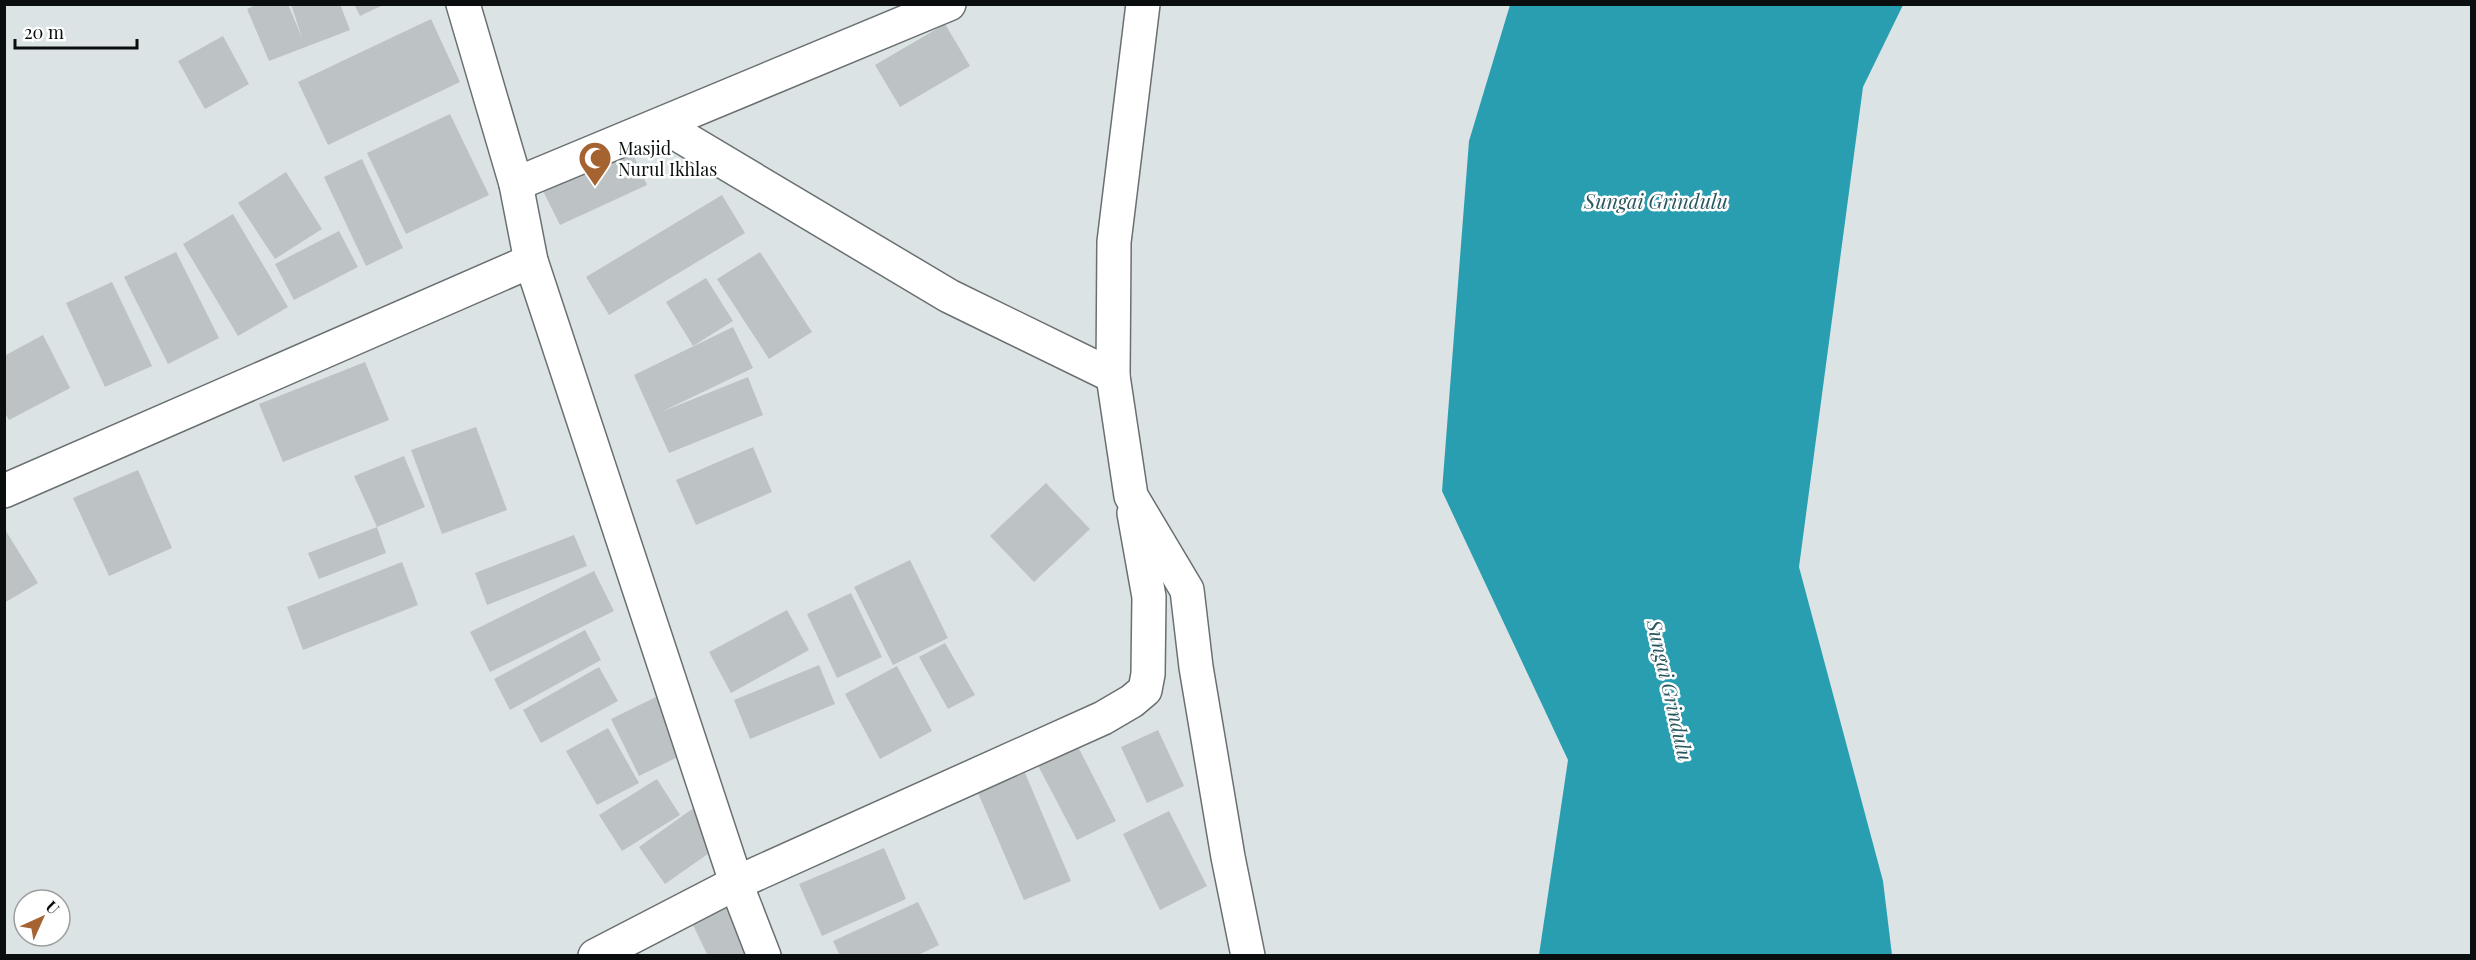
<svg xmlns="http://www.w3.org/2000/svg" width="2476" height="960" font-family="'Playfair Display',serif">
<rect width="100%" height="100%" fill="#dce3e4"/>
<path fill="#2a9eb1" d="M1510 5H1903L1863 87 1799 567 1883 881 1892 955H1539L1568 760 1442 491 1469 141Z"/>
<g fill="#bdc3c5">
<path d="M258 4H288L302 38 291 4H340L350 30 269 61 247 9Z"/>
<path d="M354 4H385L360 16Z"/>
<path d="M431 19 460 82 328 145 298 82Z"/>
<path d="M945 24 970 66 900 107 875 65Z"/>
<path d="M223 36 249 84 205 109 178 61Z"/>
<path d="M450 114 489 195 406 234 367 153Z"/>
<path d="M630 148 647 185 560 225 542 189Z"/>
<path d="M362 159 403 248 366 266 324 177Z"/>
<path d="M286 172 322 229 275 259 238 203Z"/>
<path d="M722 195 745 233 609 315 586 277Z"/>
<path d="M233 214 288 307 238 336 183 244Z"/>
<path d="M339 231 358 267 294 300 275 264Z"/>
<path d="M176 252 219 338 168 364 124 277Z"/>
<path d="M760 252 812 332 769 359 717 279Z"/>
<path d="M706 278 733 321 693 346 666 302Z"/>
<path d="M112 282 152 366 105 387 66 303Z"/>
<path d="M733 327 753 368 661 412 748 377 763 415 669 453 634 375Z"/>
<path d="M43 335 70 388 9 420 4 411V356Z"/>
<path d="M365 362 389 420 283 462 259 404Z"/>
<path d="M476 427 507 510 442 534 411 450Z"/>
<path d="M753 447 772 492 696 525 676 480Z"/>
<path d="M404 456 425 507 377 527 354 476Z"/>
<path d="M138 470 172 548 109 576 73 498Z"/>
<path d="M1046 483 1090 529 1034 582 990 536Z"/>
<path d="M377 527 386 553 319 579 308 553Z"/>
<path d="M4 528 38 583 4 603Z"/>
<path d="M574 535 587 566 487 605 475 573Z"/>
<path d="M910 560 948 638 893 665 854 587Z"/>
<path d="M402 562 418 605 303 650 287 607Z"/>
<path d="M594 571 614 611 490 672 470 632Z"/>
<path d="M851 593 882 657 837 678 807 614Z"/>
<path d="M787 610 809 650 731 693 709 652Z"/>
<path d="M585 630 601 660 510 710 494 679Z"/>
<path d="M945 643 975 695 948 709 919 657Z"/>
<path d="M819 665 835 704 750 739 734 700Z"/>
<path d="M897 666 932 731 880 759 845 694Z"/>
<path d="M599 667 618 701 541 743 523 710Z"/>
<path d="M658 696 686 753 639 776 611 719Z"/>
<path d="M608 728 639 783 597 805 566 751Z"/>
<path d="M1158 730 1184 786 1147 803 1121 747Z"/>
<path d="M1073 737 1116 821 1077 840 1033 756Z"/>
<path d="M1025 773 1071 881 1024 900 978 793Z"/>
<path d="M657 779 680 815 622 851 599 815Z"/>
<path d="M695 807 722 844 665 884 639 847Z"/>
<path d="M1169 811 1207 886 1160 910 1123 834Z"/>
<path d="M884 848 906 899 822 936 799 884Z"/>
<path d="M738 902 755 956H708L692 923Z"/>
<path d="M918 902 939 945 916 956H840L833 941Z"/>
</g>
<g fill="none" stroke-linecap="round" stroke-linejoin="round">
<defs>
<g id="street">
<path d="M463 4 516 184 531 261 740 894 764 956"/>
<path d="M1143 4 1114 242 1113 376 1131 496 1187 590 1196 667 1228 857 1248 956"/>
<path d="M662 125 949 296 1113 376"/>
<path d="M516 184 949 4"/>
<path d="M4 491 531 261"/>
<path d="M595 956 736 883 1103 718 1132 701 1145 690 1148 674 1149 597 1134 513"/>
</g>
</defs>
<use href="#street" stroke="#6a7071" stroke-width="36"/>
<use href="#street" stroke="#fff" stroke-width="33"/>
</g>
<defs>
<symbol id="mosque-pin" viewBox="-11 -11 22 30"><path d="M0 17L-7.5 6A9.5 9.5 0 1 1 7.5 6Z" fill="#a66332" stroke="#fff"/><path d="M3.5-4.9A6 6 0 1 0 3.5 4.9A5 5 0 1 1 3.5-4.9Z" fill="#fff"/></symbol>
</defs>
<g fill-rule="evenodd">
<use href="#mosque-pin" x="576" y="139" width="38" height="52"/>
</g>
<g text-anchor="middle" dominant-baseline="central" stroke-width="5" stroke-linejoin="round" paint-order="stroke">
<g font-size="18" fill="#0b0e0e" stroke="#fff" text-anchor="start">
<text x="618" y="148">Masjid<tspan x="618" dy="21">Nurul Ikhlas</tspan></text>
</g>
<g font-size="20" font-style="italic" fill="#295760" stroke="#fff">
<text x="1656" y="200">Sungai Grindulu</text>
<text transform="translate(1671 690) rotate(77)">Sungai Grindulu</text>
</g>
</g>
<rect width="2476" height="960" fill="none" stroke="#0b0e0e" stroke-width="12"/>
<g transform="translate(42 918) rotate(45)"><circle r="28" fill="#ffffff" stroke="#9d9f9f" stroke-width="1.5"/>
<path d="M0-4.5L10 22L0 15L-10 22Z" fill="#a66332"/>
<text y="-9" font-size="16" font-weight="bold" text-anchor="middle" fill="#0b0e0e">U</text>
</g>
<path d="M15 39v9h122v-9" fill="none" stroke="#0b0e0e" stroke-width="3"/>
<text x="24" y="39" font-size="18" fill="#0b0e0e" stroke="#ffffff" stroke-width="4.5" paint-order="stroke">20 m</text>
</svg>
